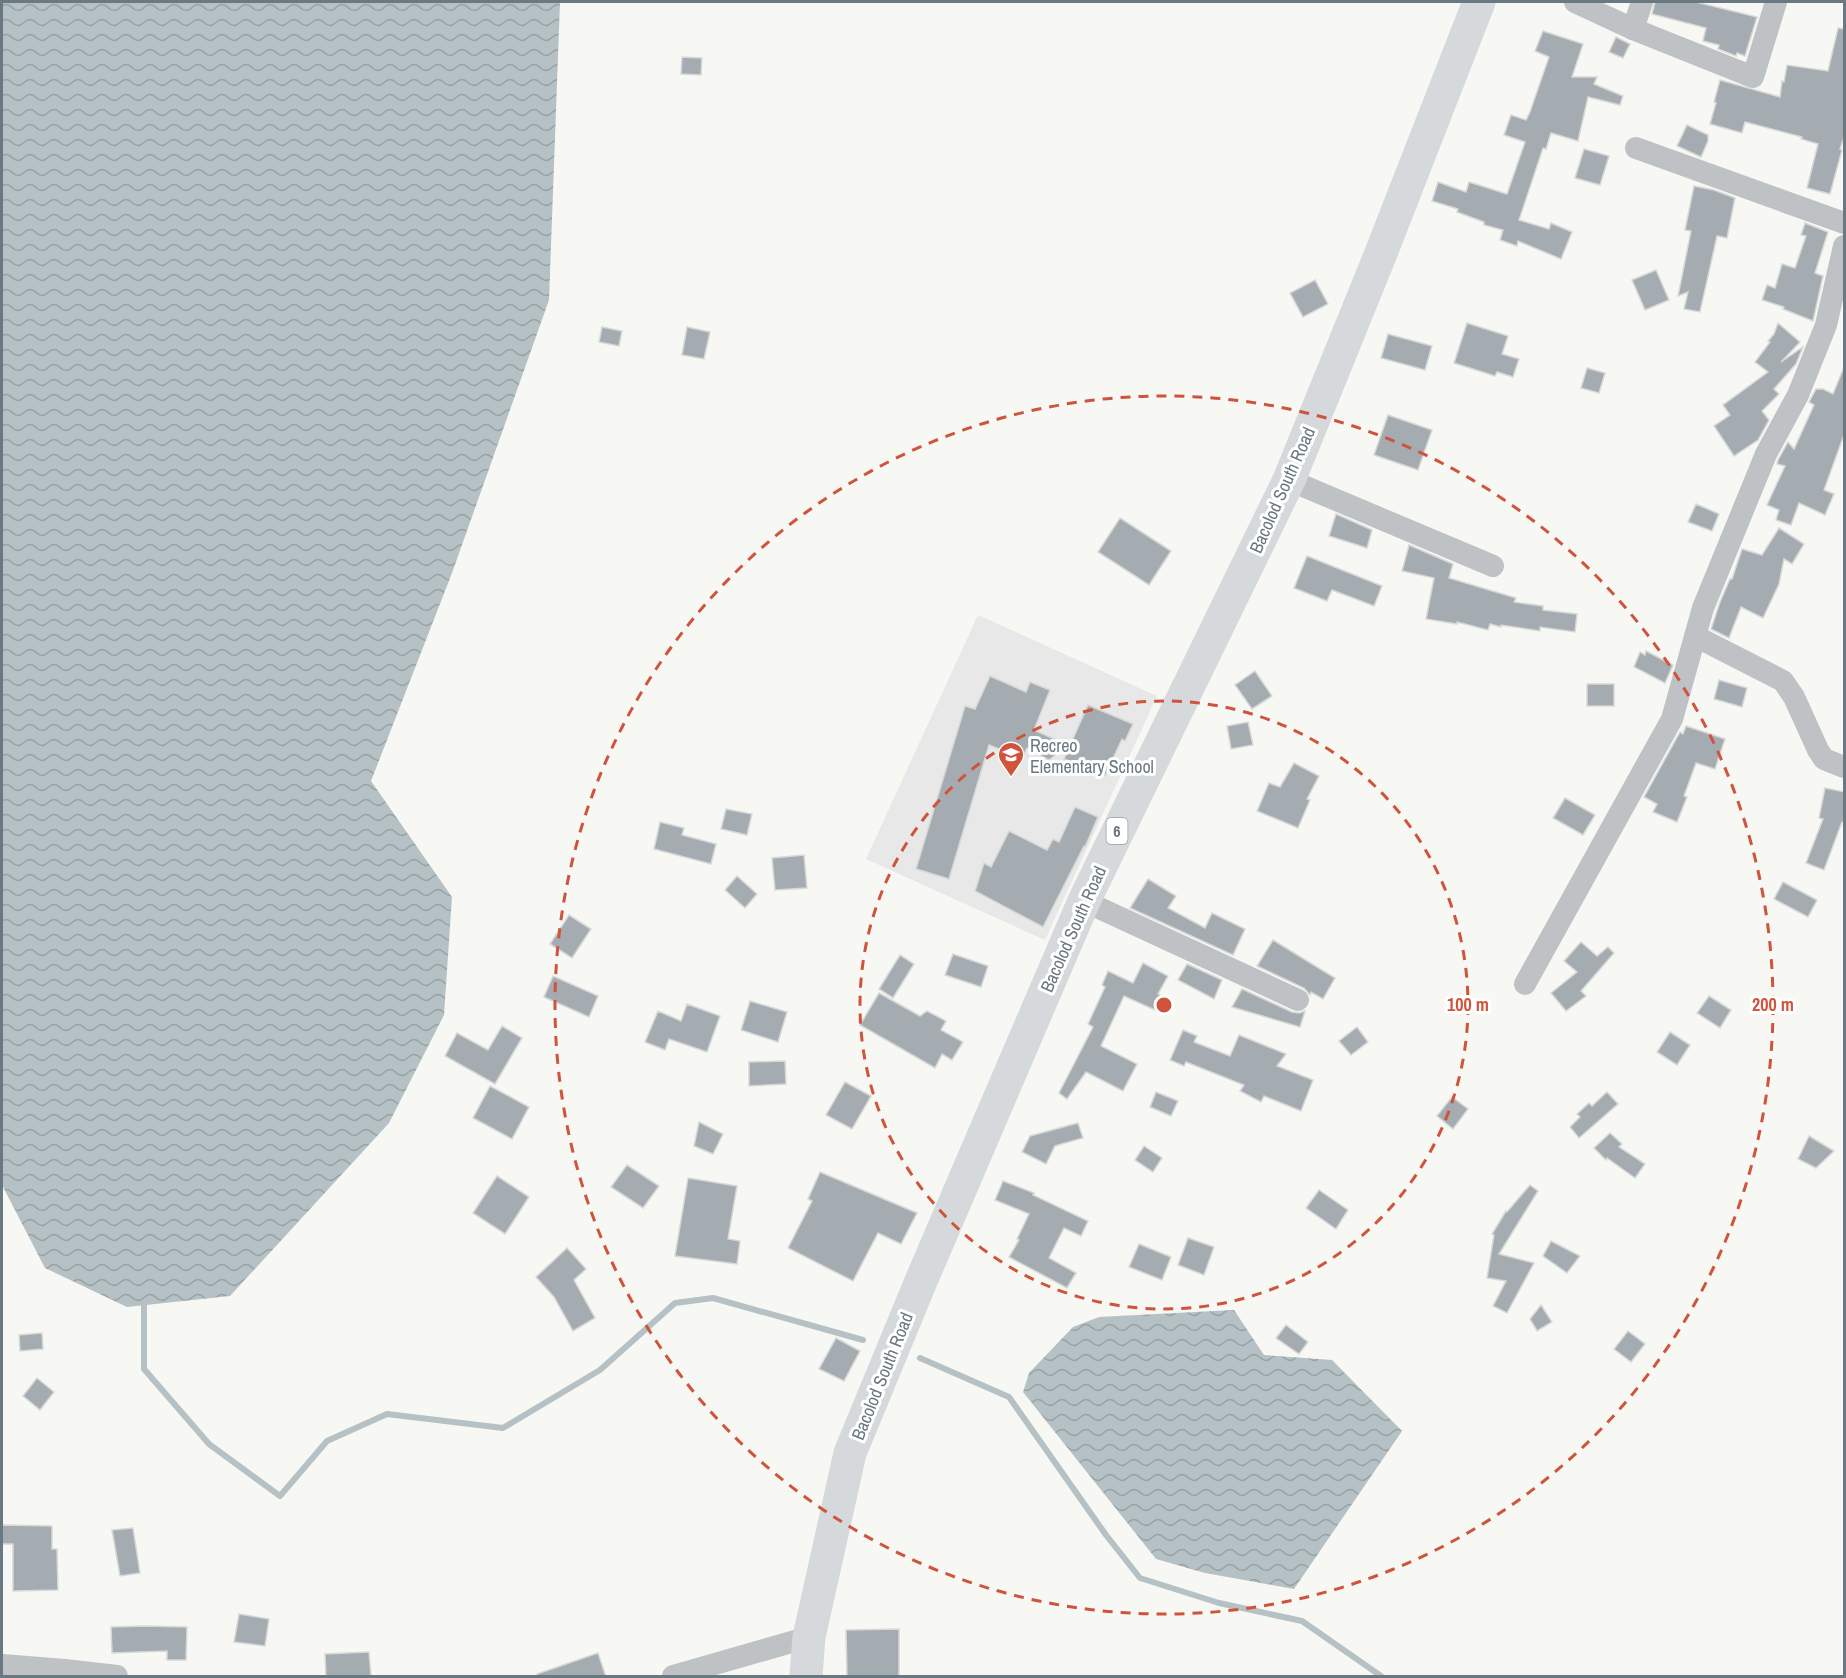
<svg xmlns="http://www.w3.org/2000/svg" width="1846" height="1678" font-family="'Archivo Narrow',sans-serif">
<defs>
<pattern id="water-waves" width="16" height="10" patternUnits="userSpaceOnUse" patternTransform="scale(1.5)"><rect width="16" height="10" fill="#b5c1c4"/><path d="M0 5q4-4 8 0t8 0" fill="none" stroke="#97a2a5"/></pattern>
</defs>
<rect width="100%" height="100%" fill="#f7f7f4"/>
<path fill="#e7e8e7" d="M978 615 1157 696 1045 940 866 859Z"/>
<g fill="url(#water-waves)">
<path d="M2 2H560L549 300 452 573 371 781 452 897 444 1015 389 1123 230 1296 127 1307 45 1268 2 1185Z"/>
<path d="M1234 1310 1264 1355 1332 1360 1402 1431 1294 1589 1205 1573 1156 1559 1023 1392 1029 1373 1073 1327 1099 1317Z"/>
</g>
<g fill="none" stroke-linecap="round" stroke-linejoin="round">
<g stroke="#b5c1c4" stroke-width="6">
<path d="M144 1305V1369L209 1444 280 1496 327 1441 387 1414 503 1428 600 1370 675 1303 713 1298 863 1340"/>
<path d="M920 1358 1009 1397 1106 1535 1140 1578 1219 1603 1302 1621 1381 1676"/>
</g>
</g>
<g fill="#a4acb1" stroke="#d8d8d7" stroke-width="1.5">
<path d="M1655 2H1696L1757 17 1745 56 1737 53 1736 56 1718 49 1719 45 1703 41 1706 28 1652 14Z"/>
<path d="M1838 28 1845 29V134L1840 149 1842 150 1830 194 1807 188 1818 144 1801 139 1802 137 1745 122 1742 133 1710 124 1716 103 1714 102 1720 80 1780 97 1782 81 1784 82 1787 65 1828 71Z"/>
<path d="M1543 31 1583 44 1572 77H1597L1594 84 1623 96 1620 105 1588 97 1578 141 1551 133 1546 149 1543 148 1519 220 1549 229 1551 223 1572 232 1561 259 1518 241 1517 246 1500 240 1503 230 1484 225V222L1457 212 1458 209 1432 201 1438 182 1466 192 1469 182 1507 194 1525 142 1504 135 1511 115 1526 120 1530 112 1549 57 1535 51Z"/>
<path d="M1616 37 1630 44 1623 58 1609 52Z"/>
<path d="M682 57 702 58 701 75 681 74Z"/>
<path d="M1687 125 1708 135V141L1701 157 1677 146Z"/>
<path d="M1584 149 1609 156 1600 185 1575 178Z"/>
<path d="M1694 186 1714 190 1735 198 1727 238 1717 236 1700 312 1684 309 1688 292 1678 296 1691 231 1685 230Z"/>
<path d="M1805 223 1828 232 1815 273 1823 276 1813 321 1783 309 1784 307 1762 300 1767 285 1775 288 1782 264 1795 268 1806 236 1801 235Z"/>
<path d="M1656 270 1669 300 1645 310 1632 280Z"/>
<path d="M1315 280 1328 304 1303 317 1290 293Z"/>
<path d="M1467 323 1508 336 1502 354 1519 359 1513 377 1497 372 1495 376 1454 363Z"/>
<path d="M1778 323 1800 342 1781 362 1803 347 1796 364 1774 389 1779 394 1762 411 1769 420 1758 440 1734 456 1714 426 1730 415 1723 405 1768 372 1755 362 1770 342 1768 341 1774 334Z"/>
<path d="M602 327 622 331 619 346 599 342Z"/>
<path d="M687 327 710 332 704 359 682 355Z"/>
<path d="M1388 334 1432 346 1425 370 1381 358Z"/>
<path d="M1844 367 1845 432 1824 490 1834 494 1825 515 1799 503 1791 525 1776 520 1779 510 1767 505 1785 466 1777 464 1778 460 1788 442 1794 449 1814 405 1809 402 1816 389H1823L1833 394Z"/>
<path d="M1587 368 1605 373 1599 393 1581 388Z"/>
<path d="M1388 415 1432 430 1418 470 1374 455Z"/>
<path d="M1696 504 1719 514 1712 531 1688 522Z"/>
<path d="M1336 514 1372 530 1367 548 1329 536Z"/>
<path d="M1120 518 1171 551 1149 585 1098 552Z"/>
<path d="M1779 528 1804 544 1792 564 1784 559 1779 584 1763 618 1741 607 1729 638 1711 629 1720 602 1730 579H1732L1742 549 1762 555Z"/>
<path d="M1409 545 1453 564 1449 578 1516 598 1514 602 1543 606V610L1577 614 1575 632 1540 627V631L1501 625V627L1490 624 1488 630 1457 622V624L1426 619 1434 578 1402 571Z"/>
<path d="M1307 556 1382 586 1374 606 1332 590 1327 601 1294 588Z"/>
<path d="M1646 651 1673 665 1665 683 1634 667 1640 652 1645 655Z"/>
<path d="M1255 671 1272 696 1252 709 1235 685Z"/>
<path d="M990 676 1026 692 1030 682 1050 690 1034 730 1068 745 1049 760 1027 748 1022 758 989 745 949 879 916 869 965 706 975 709Z"/>
<path d="M1719 680 1747 688 1742 707 1714 699Z"/>
<rect x="1587" y="684" width="27" height="22"/>
<path d="M1088 705 1133 724 1125 741 1122 739 1105 776 1064 759Z"/>
<path d="M1248 722 1253 745 1231 749 1227 726Z"/>
<path d="M1686 726 1725 739 1715 769 1696 763 1684 796 1687 797 1677 822 1653 812 1657 804 1644 797 1680 732 1683 734Z"/>
<path d="M1294 763 1319 776 1307 799 1310 800 1298 828 1257 811 1269 783 1280 787Z"/>
<path d="M1825 788 1845 792V823L1842 822 1824 870 1806 863 1823 819 1819 818Z"/>
<path d="M1565 798 1595 815 1583 835 1553 818Z"/>
<path d="M1075 807 1098 817 1085 847 1084 846 1043 927 975 891 984 863 991 867 1009 831 1047 850 1053 839 1059 842Z"/>
<path d="M726 809 752 814 747 835 721 829Z"/>
<path d="M660 822 684 828 682 835 716 844 711 864 654 849Z"/>
<path d="M804 855 807 888 775 890 772 858Z"/>
<path d="M737 876 757 894 745 908 725 890Z"/>
<path d="M1148 879 1176 896 1168 908 1205 928 1212 913 1245 929 1233 955 1130 908Z"/>
<path d="M1783 882 1817 900 1808 917 1774 899Z"/>
<path d="M569 915 591 929 572 958 550 944Z"/>
<path d="M1273 940 1335 978 1323 999 1311 992 1310 995 1304 988 1257 966Z"/>
<path d="M1581 942 1597 956 1608 947 1614 953 1581 991 1586 996 1566 1011 1551 993 1577 972 1564 961Z"/>
<path d="M953 954 988 966 981 987 945 975Z"/>
<path d="M900 955 914 964 893 998 879 989Z"/>
<path d="M1143 963 1168 976 1158 994 1172 1001 1166 1015 1124 996 1101 1046 1137 1064 1123 1091 1086 1072 1067 1099 1059 1093 1093 1027 1088 1024 1105 987 1102 985 1108 971 1133 983Z"/>
<path d="M1187 964 1222 980 1214 999 1178 980Z"/>
<path d="M553 976 598 996 589 1017 544 997Z"/>
<path d="M1242 989 1292 1012 1299 1013 1305 1011 1300 1027 1232 1007Z"/>
<path d="M879 993 920 1016 927 1011 946 1021 941 1030 963 1042 952 1060 942 1054 935 1068 860 1025Z"/>
<path d="M1709 996 1731 1010 1720 1028 1697 1013Z"/>
<path d="M750 1001 787 1012 778 1042 741 1030Z"/>
<path d="M687 1004 720 1016 707 1052 669 1039 665 1050 645 1042 658 1011 681 1021Z"/>
<path d="M502 1026 522 1038 495 1084 445 1056 457 1033 488 1050Z"/>
<path d="M1357 1027 1368 1042 1351 1055 1339 1041Z"/>
<path d="M1183 1030 1197 1036 1194 1042 1230 1056 1239 1035 1286 1054 1277 1066 1313 1080 1301 1111 1264 1096 1261 1102 1240 1091 1244 1085 1186 1062 1184 1066 1170 1060Z"/>
<path d="M1670 1032 1690 1045 1677 1065 1657 1052Z"/>
<path d="M785 1061 786 1084 749 1086V1062Z"/>
<path d="M845 1082 871 1096 852 1129 826 1115Z"/>
<path d="M490 1086 529 1107 512 1139 473 1118Z"/>
<path d="M1156 1092 1178 1101 1171 1116 1150 1107Z"/>
<path d="M1607 1092 1618 1104 1579 1138 1570 1127 1580 1117 1577 1114 1589 1103 1592 1106Z"/>
<path d="M1452 1097 1468 1109 1453 1129 1437 1116Z"/>
<path d="M699 1122 723 1134 713 1154 694 1146Z"/>
<path d="M1078 1123 1083 1138 1055 1146 1046 1164 1022 1152 1030 1136Z"/>
<path d="M1610 1133 1622 1144 1619 1147 1645 1164 1635 1178 1607 1158 1606 1160 1594 1148Z"/>
<path d="M1809 1136 1834 1151 1816 1168 1798 1159Z"/>
<path d="M1144 1146 1162 1158 1153 1172 1135 1160Z"/>
<path d="M627 1165 659 1186 643 1208 611 1187Z"/>
<path d="M820 1172 917 1213 901 1244 878 1233 853 1281 788 1248 812 1201 808 1199Z"/>
<path d="M497 1176 529 1197 505 1234 473 1213Z"/>
<path d="M688 1178 737 1186 728 1239 740 1241 737 1264 675 1256Z"/>
<path d="M1003 1181 1034 1193 1033 1195 1088 1221 1081 1236 1064 1228 1049 1258 1076 1273 1067 1288 1009 1257 1019 1240 1017 1239 1029 1214 995 1200Z"/>
<path d="M1530 1185 1538 1191 1499 1254 1534 1263 1507 1313 1493 1306 1506 1281 1487 1278 1494 1235 1492 1234 1506 1211 1507 1212Z"/>
<path d="M1319 1190 1348 1210 1336 1229 1306 1208Z"/>
<path d="M1188 1238 1214 1247 1204 1275 1178 1265Z"/>
<path d="M1551 1241 1580 1256 1567 1273 1543 1256Z"/>
<path d="M1139 1244 1171 1257 1162 1280 1129 1267Z"/>
<path d="M567 1248 586 1269 574 1280 595 1318 573 1331 554 1297 536 1277Z"/>
<path d="M1541 1305 1552 1322 1537 1331 1530 1319Z"/>
<path d="M1286 1325 1308 1342 1299 1354 1276 1338Z"/>
<path d="M1628 1331 1645 1344 1631 1362 1614 1349Z"/>
<path d="M42 1333 43 1349 20 1351 19 1335Z"/>
<path d="M836 1338 860 1351 844 1381 819 1369Z"/>
<path d="M37 1378 54 1392 40 1410 23 1396Z"/>
<path d="M2 1525 52 1526V1549H57L58 1590 13 1591V1544H2Z"/>
<path d="M133 1528 140 1573 120 1576 112 1530Z"/>
<path d="M239 1614 269 1619 265 1646 234 1642Z"/>
<path d="M144 1626 187 1627 186 1660H167V1651L112 1653 111 1627Z"/>
<path d="M899 1629V1677H847L846 1630Z"/>
<path d="M369 1652 371 1676 326 1677 325 1654Z"/>
<path d="M598 1653 606 1677H538L537 1674Z"/>
</g>
<g fill="none" stroke-linecap="round" stroke-linejoin="round">
<g stroke="#bec2c5" stroke-width="22">
<path d="M1575 2 1633 29 1753 77 1776 2"/>
<path d="M1633 29 1642 2"/>
<path d="M1636 148 1844 223"/>
<path d="M1289 480 1493 566"/>
<path d="M1695 636 1783 681 1794 697 1818 750 1824 759 1844 767"/>
<path d="M1084 901 1298 1000"/>
<path d="M1525 984 1672 719 1703 608 1766 454 1798 395 1826 325 1844 246"/>
<path d="M2 1665 65 1670 117 1676"/>
<path d="M673 1676 809 1637"/>
</g>
<path stroke="#d5d9dc" stroke-width="33" d="M806 1676 809 1637 850 1453 921 1281 1084 901 1289 480 1381 253 1479 2"/>
</g>
<g fill="none" stroke="#d0533b" stroke-width="3" stroke-dasharray="10 8">
<circle cx="1164" cy="1005" r="304"/>
<circle cx="1164" cy="1005" r="609"/>
</g>
<defs>
<symbol id="school-pin" viewBox="-11 -11 22 30"><path d="M0 17L-7.5 6A9.5 9.5 0 1 1 7.5 6Z" fill="#d0533b" stroke="#fff"/><path d="M0-5L7-2L0 1L-7-2ZM-4 1L0 2.5L4 1V4Q0 6-4 4Z" fill="#fff"/></symbol>
</defs>
<g fill-rule="evenodd">
<use href="#school-pin" x="996" y="740" width="30" height="40"/>
</g>
<g text-anchor="middle" dominant-baseline="central" stroke-width="6" stroke-linejoin="round" paint-order="stroke">
<rect fill="#fff" stroke="#96a1a8" stroke-width="1.5" x="1106.5" y="818" width="21" height="26" rx="4.5"/>
<g font-size="16" font-weight="bold" fill="#697982">
<text x="1117" y="831">6</text>
</g>
<g font-size="18" fill="#697982" stroke="#fff">
<text transform="translate(1282 490) rotate(-66)">Bacolod South Road</text>
<text transform="translate(1073 929) rotate(-66)">Bacolod South Road</text>
<text transform="translate(882 1376) rotate(-68)">Bacolod South Road</text>
</g>
<g font-size="18" fill="#697982" stroke="#fff" text-anchor="start">
<text x="1030" y="745">Recreo<tspan x="1030" dy="21">Elementary School</tspan></text>
</g>
</g>
<circle cx="1164" cy="1005" r="9" fill="#d0533b" stroke="#fff" stroke-width="3"/>
<g font-size="18" text-anchor="middle" font-weight="bold" fill="#d0533b" stroke="#fff" stroke-width="6" stroke-linejoin="round" paint-order="stroke">
<text x="1468" y="1011">100 m</text>
<text x="1773" y="1011">200 m</text>
</g>
<rect width="1846" height="1678" fill="none" stroke="#697982" stroke-width="6"/>
</svg>
